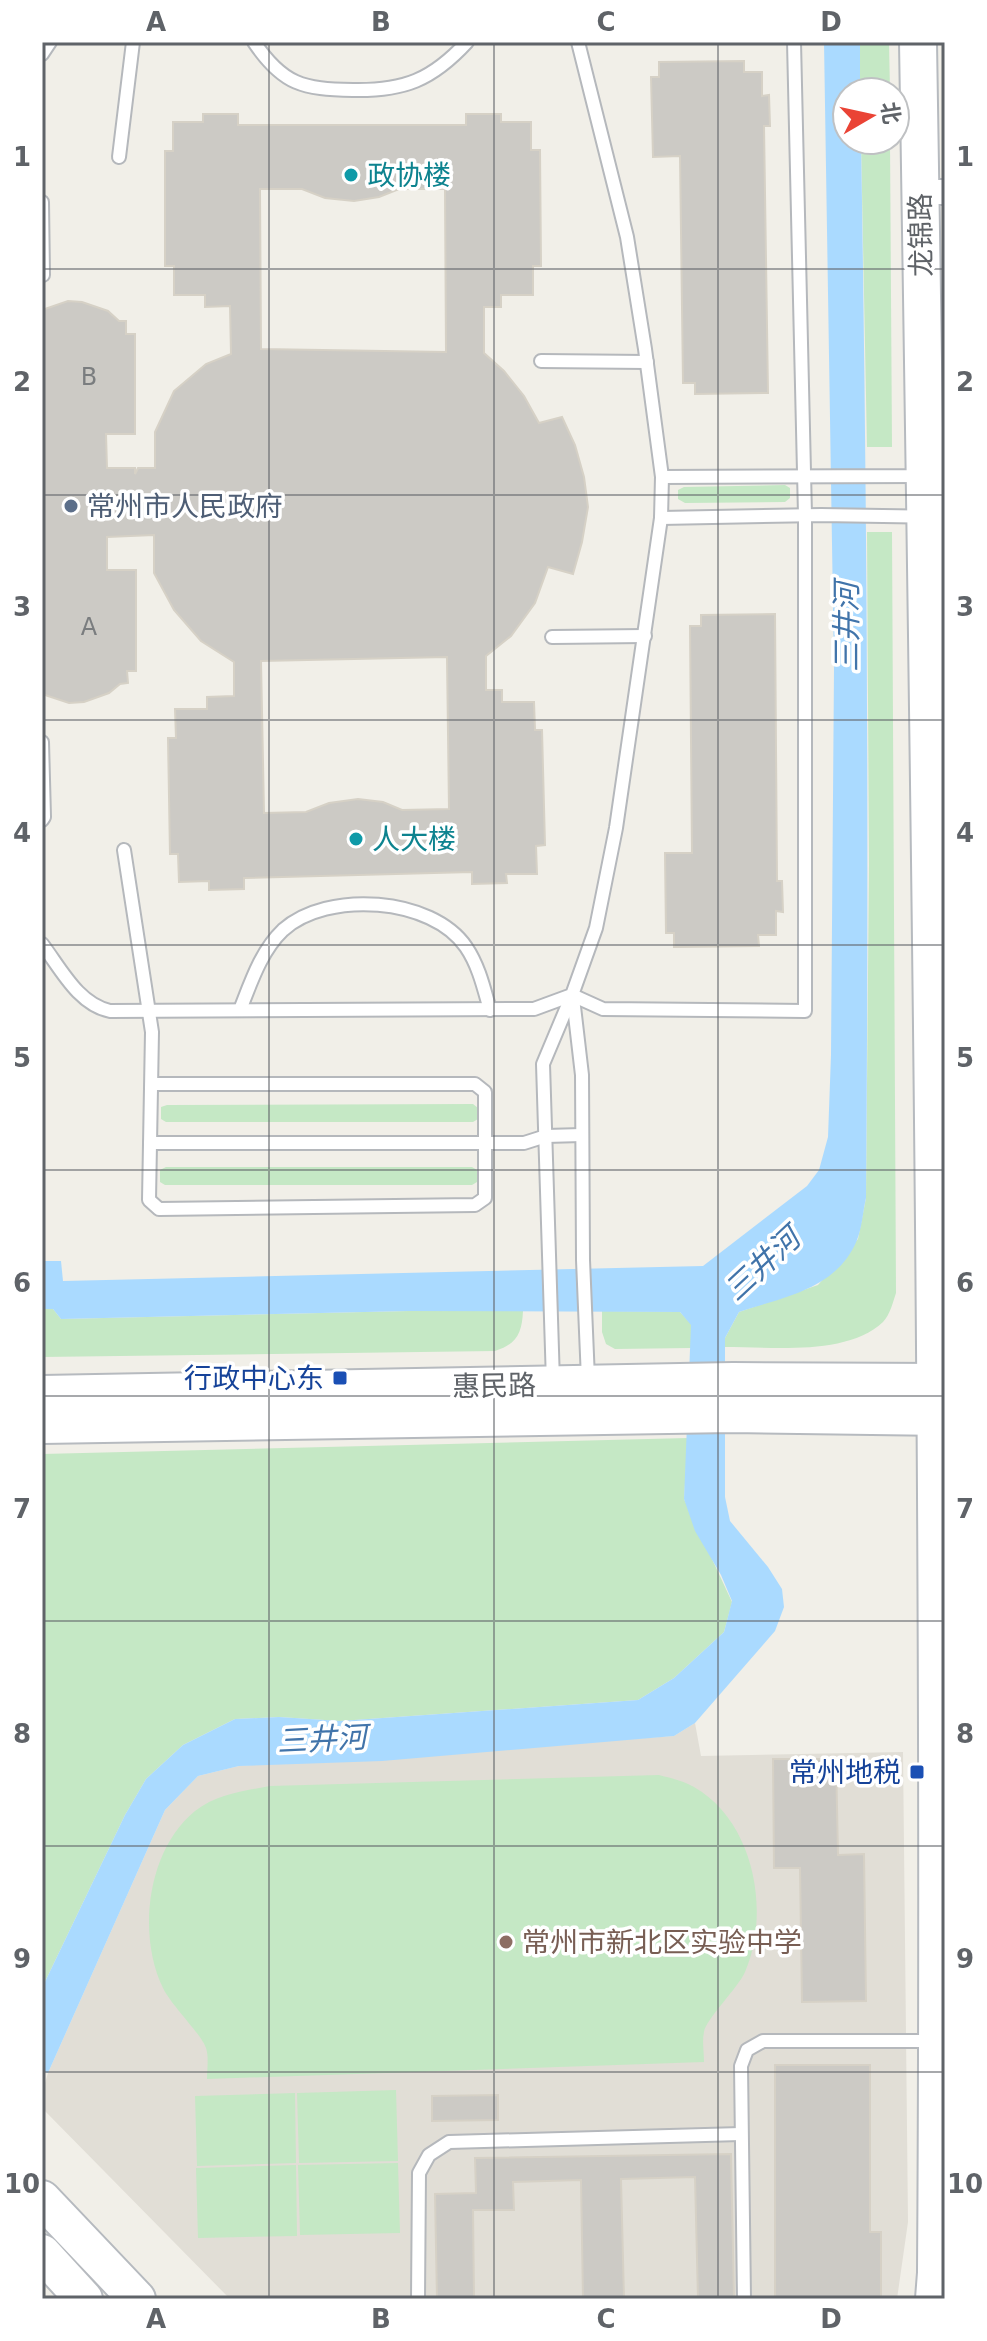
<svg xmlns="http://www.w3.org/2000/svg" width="987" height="2341" font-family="'DejaVu Sans','Noto Sans SC',sans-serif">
<rect width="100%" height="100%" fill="#f1efe8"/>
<path fill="#e1ded6" d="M695 1723 701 1756 903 1752 908 2222 897 2299H230L42 2108V2093L48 2073 165 1810 198 1776 239 1766 674 1736Z"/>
<g fill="#c5e8c5">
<path d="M860 42H889L890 92H860Z"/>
<path d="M861 140H890L892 447H867Z"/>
<path d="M785 485 790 488V498L785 502 685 503 678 499V490L684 487Z"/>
<path d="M867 532H892L896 1293C893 1302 890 1315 883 1322 847 1356 772 1347 725 1347V1338L739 1312 818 1285 858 1239 866 1198 869 864Z"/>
<path d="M473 1104 478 1108V1119L473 1122H166L161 1119V1107L167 1105Z"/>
<path d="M166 1167H472L477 1170V1182L472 1185H165L160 1182V1170Z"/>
<path d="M42 1309H53L61 1319 409 1311H523C522 1333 517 1344 495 1351L42 1357Z"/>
<path d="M602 1311 680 1312 691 1324V1348L615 1349 606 1344 602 1332Z"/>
<path d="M688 1438 684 1499 732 1602 724 1632 674 1678 638 1700 340 1721 279 1717 235 1719 183 1745 146 1779 125 1815 42 1988V1454Z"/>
<path d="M659 1775C670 1778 684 1781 694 1787 754 1821 771 1912 745 1972 738 1988 706 2019 704 2032 702 2041 704 2052 704 2062L207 2079C207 2070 209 2057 206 2048 202 2035 171 2005 163 1988 137 1935 147 1850 195 1811 217 1794 243 1791 270 1786Z"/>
<path d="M396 2090 398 2161 299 2163 297 2093Z"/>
<path d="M295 2093 296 2163 197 2166 195 2096Z"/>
<path d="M398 2163 400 2233 300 2235 298 2165Z"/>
<path d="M296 2165 297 2236 198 2238 196 2168Z"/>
</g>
<path fill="#aadaff" d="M824 42H860V92H847V140H861C867 493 869 845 866 1198 863 1211 862 1228 857 1240 837 1289 784 1297 739 1312L725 1338V1497L730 1521 768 1567 782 1589 784 1607 775 1631 695 1723 674 1736 382 1761 239 1766 198 1776 165 1810 48 2073 42 2071V1988L125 1815 146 1779 183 1745 235 1719 279 1717 340 1721 638 1700 674 1678 724 1632 732 1601 721 1575 695 1531 684 1499 691 1325 680 1312 409 1311 61 1319 53 1309H42V1261H61L63 1281 703 1266 807 1186 819 1170 828 1137 831 1055 834 669Z"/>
<g fill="#cccac5" stroke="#d6d1c6" stroke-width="2" fill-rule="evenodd">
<path d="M744 61V72H762V96L769 95 770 126H764L768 393 695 394V383H683L680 156 653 157 651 77H659V62Z"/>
<path d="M203 114H238V125H466V114H501V122H531V150H540L541 266H533V295H501V307H484V353L504 371 524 396 539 423 562 417 575 445 584 477 588 507 582 542 573 574 548 567 535 603 511 636 486 656V690H502V702H534L535 730H542L545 845 536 846 537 874H506L507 883 472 884V872L244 878V889L209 890V881L179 882 178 854H170L168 738H176L175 709H207V697L234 696V662L201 641 174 610 154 573V535L107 537V570H136V671H127L128 683 120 684 109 693 84 702 69 703 42 694V468H44V434H42V310L68 301 82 302 108 311 119 321H126V334H135V434H106L107 468H135V474L138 468H155V432L174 391 206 364 231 354 230 306 205 307V295H174V266H165V151H173V122H203ZM260 189H302L325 198 354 201 379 197 399 189H445L446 352 261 349ZM447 657 449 809 402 810 383 802 358 799 329 803 306 812 264 813 261 661Z"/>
<path d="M775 614 777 881H782L783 912 776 911V935H758L759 946 674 947V933H666L665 853H692L690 626H701V615Z"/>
<path d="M773 1759H836L838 1855 864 1854 866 2001 802 2002 800 1868H774Z"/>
<path d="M775 2065H870V2232H881V2299H775Z"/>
<path d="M498 2095V2120L432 2121V2096Z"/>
<path d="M731 2154 734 2299H698L695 2177 621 2179 624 2299H583L581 2180 513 2182 514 2210H473L474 2299H437L435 2194 476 2193 475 2158Z"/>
</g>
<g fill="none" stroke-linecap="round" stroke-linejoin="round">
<defs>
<g id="lane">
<path d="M254 42C283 85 303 89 353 90 404 91 432 80 467 42"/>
<path d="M42 54 50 42"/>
<path d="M119 157 133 42"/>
<path d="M42 202 43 275"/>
<path d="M541 361 647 362"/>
<path d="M662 477 923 476 945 474"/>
<path d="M661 518 821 515 945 517"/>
<path d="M552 637 645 636"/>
<path d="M42 742 44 817 42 820"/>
<path d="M124 850 152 1032 149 1200 159 1209 475 1205 485 1198V1092L475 1084H151"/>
<path d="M42 944C61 969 78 1004 110 1011L534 1009 572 995 596 928 616 828 661 518 662 477 645 349 627 237 578 42"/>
<path d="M572 995 603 1009 805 1011V515L794 42"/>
<path d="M573 998 582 1075 583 1260 588 1379"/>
<path d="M240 1010C251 982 261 951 283 930 327 890 432 897 466 947 479 966 484 989 490 1010"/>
<path d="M150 1143H524L546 1136 582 1135"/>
<path d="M553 1382 543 1064 572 995"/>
<path d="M418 2299 419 2173 429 2155 449 2142 741 2134"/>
<path d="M744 2299 741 2066 747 2050 763 2041H934"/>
</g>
<path id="street" d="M921 192H945"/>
<g id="secondary">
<path d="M918 42C930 786 941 1530 936 2273L934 2299"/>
<path d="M42 1394 733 1381 945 1382"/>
<path d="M42 1425 732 1414 945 1417"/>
<path d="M42 2199 137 2299"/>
<path d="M42 2253 84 2299"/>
</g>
</defs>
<use href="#lane" stroke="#b5b8bc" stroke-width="16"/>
<use href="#street" stroke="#b5b8bc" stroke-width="28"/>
<use href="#secondary" stroke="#b6babf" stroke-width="40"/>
<use href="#lane" stroke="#fff" stroke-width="12"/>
<use href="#street" stroke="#fff" stroke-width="24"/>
<use href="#secondary" stroke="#fff" stroke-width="36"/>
</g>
<path fill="none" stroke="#5f6368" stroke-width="2" stroke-opacity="0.55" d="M269 42V2299M494 42V2299M718 42V2299M42 269H945M42 495H945M42 720H945M42 945H945M42 1170H945M42 1396H945M42 1621H945M42 1846H945M42 2072H945"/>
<g fill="#0f9aa8" stroke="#fff" stroke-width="3">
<circle cx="351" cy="175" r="8"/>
<circle cx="356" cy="839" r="8"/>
</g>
<circle fill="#5c6f8a" stroke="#fff" stroke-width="3" cx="71" cy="506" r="8"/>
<g fill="#1a4fb4" stroke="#fff" stroke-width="3">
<rect x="332" y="1370" width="16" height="16" rx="4"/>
<rect x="909" y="1764" width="16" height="16" rx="4"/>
</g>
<circle fill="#8d6e63" stroke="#fff" stroke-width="3" cx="506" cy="1942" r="8"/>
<g text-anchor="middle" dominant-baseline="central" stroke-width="7" stroke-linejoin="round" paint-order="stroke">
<g font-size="24" fill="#7a7d7f">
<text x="89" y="377">B</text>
<text x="89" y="627">A</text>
</g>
<g font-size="28" fill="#0d838f" stroke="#fff" text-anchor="start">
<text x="367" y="175">政协楼</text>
<text x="372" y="839">人大楼</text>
</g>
<g font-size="28" fill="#5f6368" stroke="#fff">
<text transform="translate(921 235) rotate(-91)">龙锦路</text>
<text transform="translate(494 1386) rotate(-1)">惠民路</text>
</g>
<g font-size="28" fill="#4e5e75" stroke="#fff" text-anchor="start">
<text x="87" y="506">常州市人民政府</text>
</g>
<g font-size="28" fill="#164399" stroke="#fff" text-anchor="end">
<text x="324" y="1378">行政中心东</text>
<text x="901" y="1772">常州地税</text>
</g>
<g font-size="28" fill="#785e54" stroke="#fff" text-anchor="start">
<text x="522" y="1942">常州市新北区实验中学</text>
</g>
<g font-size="30" font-style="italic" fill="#4174aa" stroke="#fff">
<text transform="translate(846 627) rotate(-90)">三井河</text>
<text transform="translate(762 1264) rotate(-43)">三井河</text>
<text transform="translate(322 1739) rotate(-3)">三井河</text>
</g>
</g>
<rect width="987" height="2341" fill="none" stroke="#ffffff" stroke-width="88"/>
<g transform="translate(871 116) rotate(81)"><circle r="38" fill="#ffffff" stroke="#bfc1c3" stroke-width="2"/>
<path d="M0-6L14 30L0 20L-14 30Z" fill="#ea4335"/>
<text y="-12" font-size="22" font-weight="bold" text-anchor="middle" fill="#5f6368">北</text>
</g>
<rect x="44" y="44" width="899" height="2253" fill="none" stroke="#5f6368" stroke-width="3"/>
<g font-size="26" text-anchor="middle" font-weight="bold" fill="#5f6368">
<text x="156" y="31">A</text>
<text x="381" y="31">B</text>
<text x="606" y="31">C</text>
<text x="831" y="31">D</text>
<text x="22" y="166">1</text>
<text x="965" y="166">1</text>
<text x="22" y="391">2</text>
<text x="965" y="391">2</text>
<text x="22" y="616">3</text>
<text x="965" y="616">3</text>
<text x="22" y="842">4</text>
<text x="965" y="842">4</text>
<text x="22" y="1067">5</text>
<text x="965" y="1067">5</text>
<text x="22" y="1292">6</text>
<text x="965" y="1292">6</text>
<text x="22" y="1518">7</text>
<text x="965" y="1518">7</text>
<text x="22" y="1743">8</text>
<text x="965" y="1743">8</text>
<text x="22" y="1968">9</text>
<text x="965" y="1968">9</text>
<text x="22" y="2193">10</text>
<text x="965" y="2193">10</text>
<text x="156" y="2328">A</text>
<text x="381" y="2328">B</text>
<text x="606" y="2328">C</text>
<text x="831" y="2328">D</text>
</g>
</svg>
